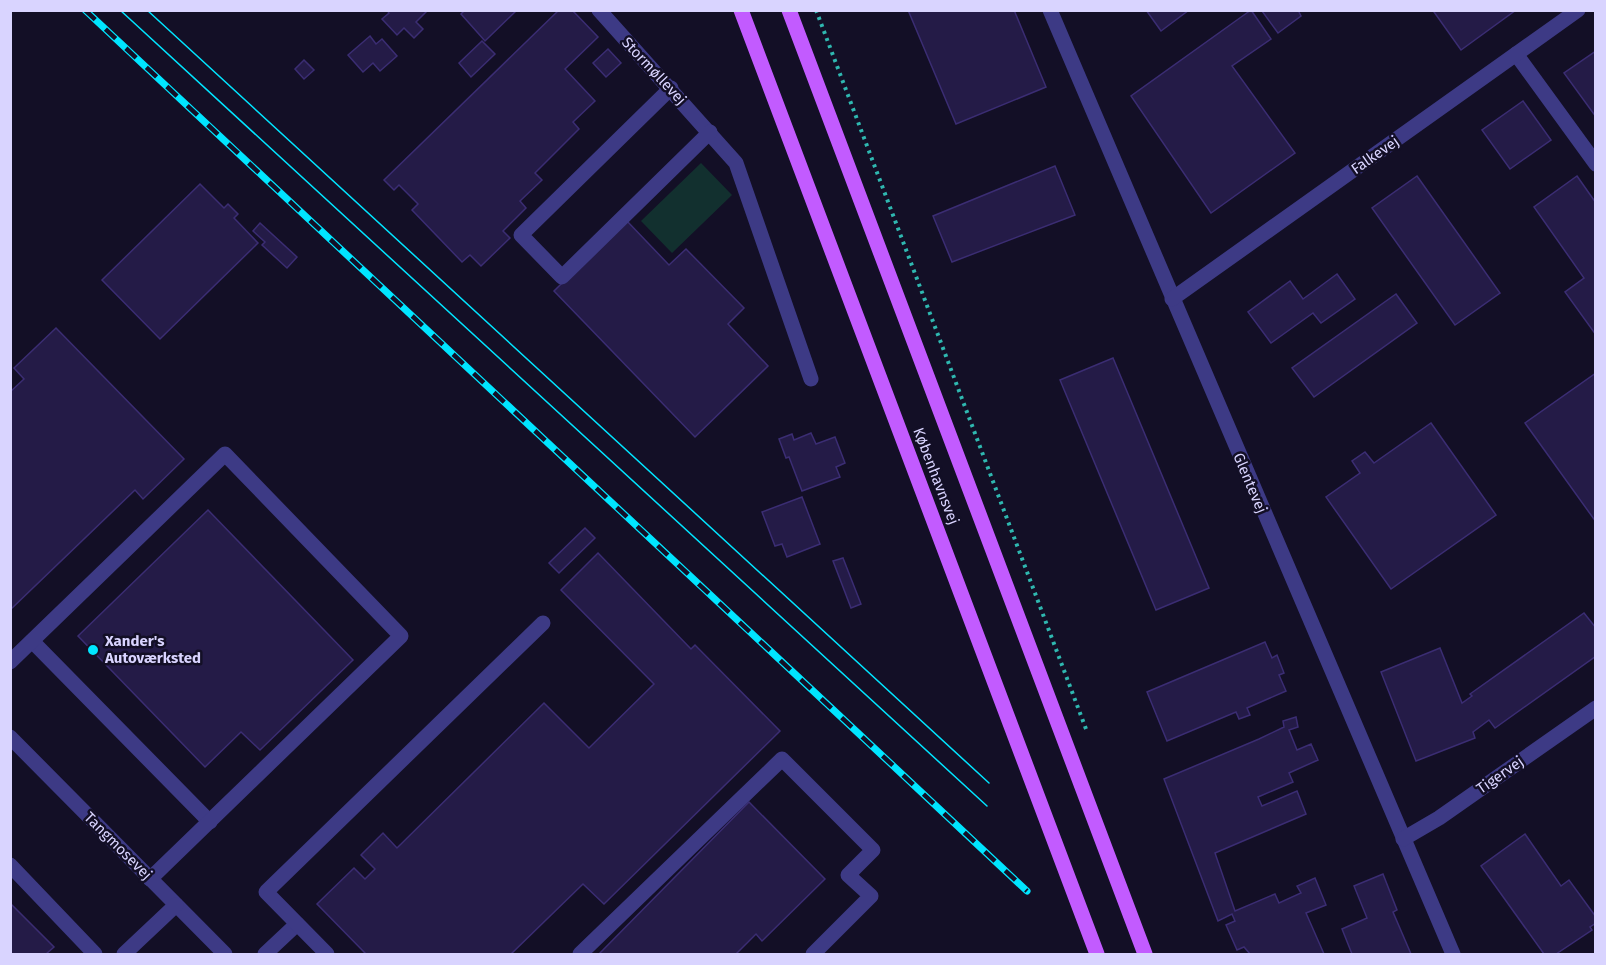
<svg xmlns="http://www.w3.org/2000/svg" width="1606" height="965" font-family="'Fira Sans',sans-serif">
<rect width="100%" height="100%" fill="#130f26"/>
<path fill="#12302f" d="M701 163 732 195 672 253 641 221Z"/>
<g fill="#241b47" stroke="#3b2d73" stroke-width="1.5">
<path d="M387 10H428L416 22 423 29 414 38 404 28 397 35 382 19 389 13Z"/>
<path d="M465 10H517L485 41 461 14Z"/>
<path d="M559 10H572L598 37 565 69 595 101 573 122 579 129 535 173 542 180 520 201 526 208 503 231 510 238 481 266 470 255 462 262 412 210 418 204 399 185 394 190 384 180Z"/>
<path d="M908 10H1014L1046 87 956 124Z"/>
<path d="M1146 10H1189L1161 31Z"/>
<path d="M1251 10 1271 39 1232 66 1295 153 1211 213 1131 96Z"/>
<path d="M1298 10 1301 16 1278 33 1262 11Z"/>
<path d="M1437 10H1516L1461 50 1434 12Z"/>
<path d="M370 36 376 44 382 39 397 56 380 71 373 63 363 72 348 55Z"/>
<path d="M482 41 495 54 471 77 459 63Z"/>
<path d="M608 49 621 63 606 77 593 63Z"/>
<path d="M1596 51V117L1564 73Z"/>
<path d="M304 60 314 70 304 79 295 69Z"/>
<path d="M1523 101 1551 140 1510 169 1482 130Z"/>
<path d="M1055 166 1075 215 952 262 933 216Z"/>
<path d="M1417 176 1500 293 1455 325 1372 208Z"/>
<path d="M1577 176 1596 203V335L1565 292 1584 278 1534 207Z"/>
<path d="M200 184 224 208 228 204 238 214 234 218 258 243 160 339 102 280Z"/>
<path d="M626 220 669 265 686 249 744 308 728 324 768 366 695 437 554 291Z"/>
<path d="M260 223 297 257 287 268 262 245 265 242 253 231Z"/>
<path d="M1337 274 1355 299 1321 323 1313 313 1271 343 1248 312 1290 281 1303 299Z"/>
<path d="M1396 294 1417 323 1314 397 1292 368Z"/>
<path d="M56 328 184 459 143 499 135 490 10 610V392L24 379 14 368Z"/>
<path d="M1113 358 1209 588 1156 610 1060 380Z"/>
<path d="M1596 373V522L1525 423Z"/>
<path d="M1431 423 1496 515 1391 589 1326 497 1360 473 1352 461 1365 452 1374 463Z"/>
<path d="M811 433 816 444 835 437 845 463 836 467 840 477 802 491 789 457 786 458 779 439 792 434 794 440Z"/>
<path d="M802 497 820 544 787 557 782 544 775 546 762 512Z"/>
<path d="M208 510 353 660 260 750 241 732 205 767 78 636Z"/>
<path d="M585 528 595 538 559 573 549 563Z"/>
<path d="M598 553 691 649 695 645 780 731 604 904 583 884 511 954H366L317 904 354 868 365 879 375 869 361 855 383 833 397 848 544 703 589 748 654 684 561 590Z"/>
<path d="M843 558 861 604 851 608 833 561Z"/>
<path d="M1584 613 1596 628V656L1495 728 1489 720 1473 732 1475 738 1416 761 1381 672 1440 648 1462 703 1472 696 1470 694Z"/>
<path d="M1265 642 1272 658 1277 655 1284 673 1279 675 1286 691 1247 708 1250 715 1239 719 1236 712 1167 741 1147 692Z"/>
<path d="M1296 717 1298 727 1289 730 1297 750 1311 744 1318 760 1289 773 1293 782 1258 797 1262 806 1297 791 1306 814 1215 853 1235 911 1275 894 1279 903 1301 893 1297 886 1315 878 1326 905 1306 913 1324 954H1250L1244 947 1237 950 1226 925 1235 921 1232 914 1218 921 1164 779 1259 739 1284 727 1283 721Z"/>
<path d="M749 802 825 879 762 941 756 934 736 954H599Z"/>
<path d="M1525 834 1561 886 1569 880 1596 917V923L1590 927 1592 930 1556 954H1544L1481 866Z"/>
<path d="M1383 874 1397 910 1393 912 1411 954H1352L1342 929 1367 918 1354 886Z"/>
<path d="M10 903 54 947 46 954H10Z"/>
</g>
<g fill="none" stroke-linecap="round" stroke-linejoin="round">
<path stroke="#2fb8b0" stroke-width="4" stroke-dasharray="3 4.5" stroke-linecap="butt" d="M816 10 1086 729"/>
<g stroke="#3d3a85" stroke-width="15">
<path d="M599 10 736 163 811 379"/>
<path d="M1050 10 1453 954"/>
<path d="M1516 54 1596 164"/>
<path d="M671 88 521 235 562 277 710 132"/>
<path d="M1172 299 1578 10"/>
<path d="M32 641 210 822"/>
<path d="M10 662 225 454 401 636 150 879"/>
<path d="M10 737 225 954"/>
<path d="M1403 839 1439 818 1596 708"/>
<path d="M10 865 95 954"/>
<path d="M124 954 176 905"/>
<path d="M265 954 297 924"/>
<path d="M327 954 266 892 543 623"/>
<path d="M580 954 782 759 873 850 848 875 871 896 813 954"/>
</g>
<g stroke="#c25bff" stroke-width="15">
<path d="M741 10 1097 954"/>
<path d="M789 10 1145 954"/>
</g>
<g stroke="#00e5ff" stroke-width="1.5">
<path d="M120 10 987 806"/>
<path d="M147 10 989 783"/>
</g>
<defs>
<path id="rail" d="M85 10 1027 891"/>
</defs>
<use href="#rail" stroke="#00e5ff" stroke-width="7"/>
<use href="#rail" stroke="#130f26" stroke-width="4.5" stroke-dasharray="14" stroke-linecap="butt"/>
</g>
<circle fill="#00e5ff" stroke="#130f26" stroke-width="2" cx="93" cy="650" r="6"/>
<g text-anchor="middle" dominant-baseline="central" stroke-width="5" stroke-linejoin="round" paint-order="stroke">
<g font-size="15" fill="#d9d4ff" stroke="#130f26">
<text transform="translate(654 71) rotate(47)">Stormøllevej</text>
<text transform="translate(1375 155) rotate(-35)">Falkevej</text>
<text transform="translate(936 476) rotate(69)">Københavnsvej</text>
<text transform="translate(1250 483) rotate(67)">Glentevej</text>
<text transform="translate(1500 775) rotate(-35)">Tigervej</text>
<text transform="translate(118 846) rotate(45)">Tangmosevej</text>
</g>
<g font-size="15" font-weight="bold" fill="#d9d4ff" stroke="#130f26" text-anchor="start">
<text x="105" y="641">Xander's<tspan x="105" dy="17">Autoværksted</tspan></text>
</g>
</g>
<rect width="1606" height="965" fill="none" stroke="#d9d4ff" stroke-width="24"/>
</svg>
